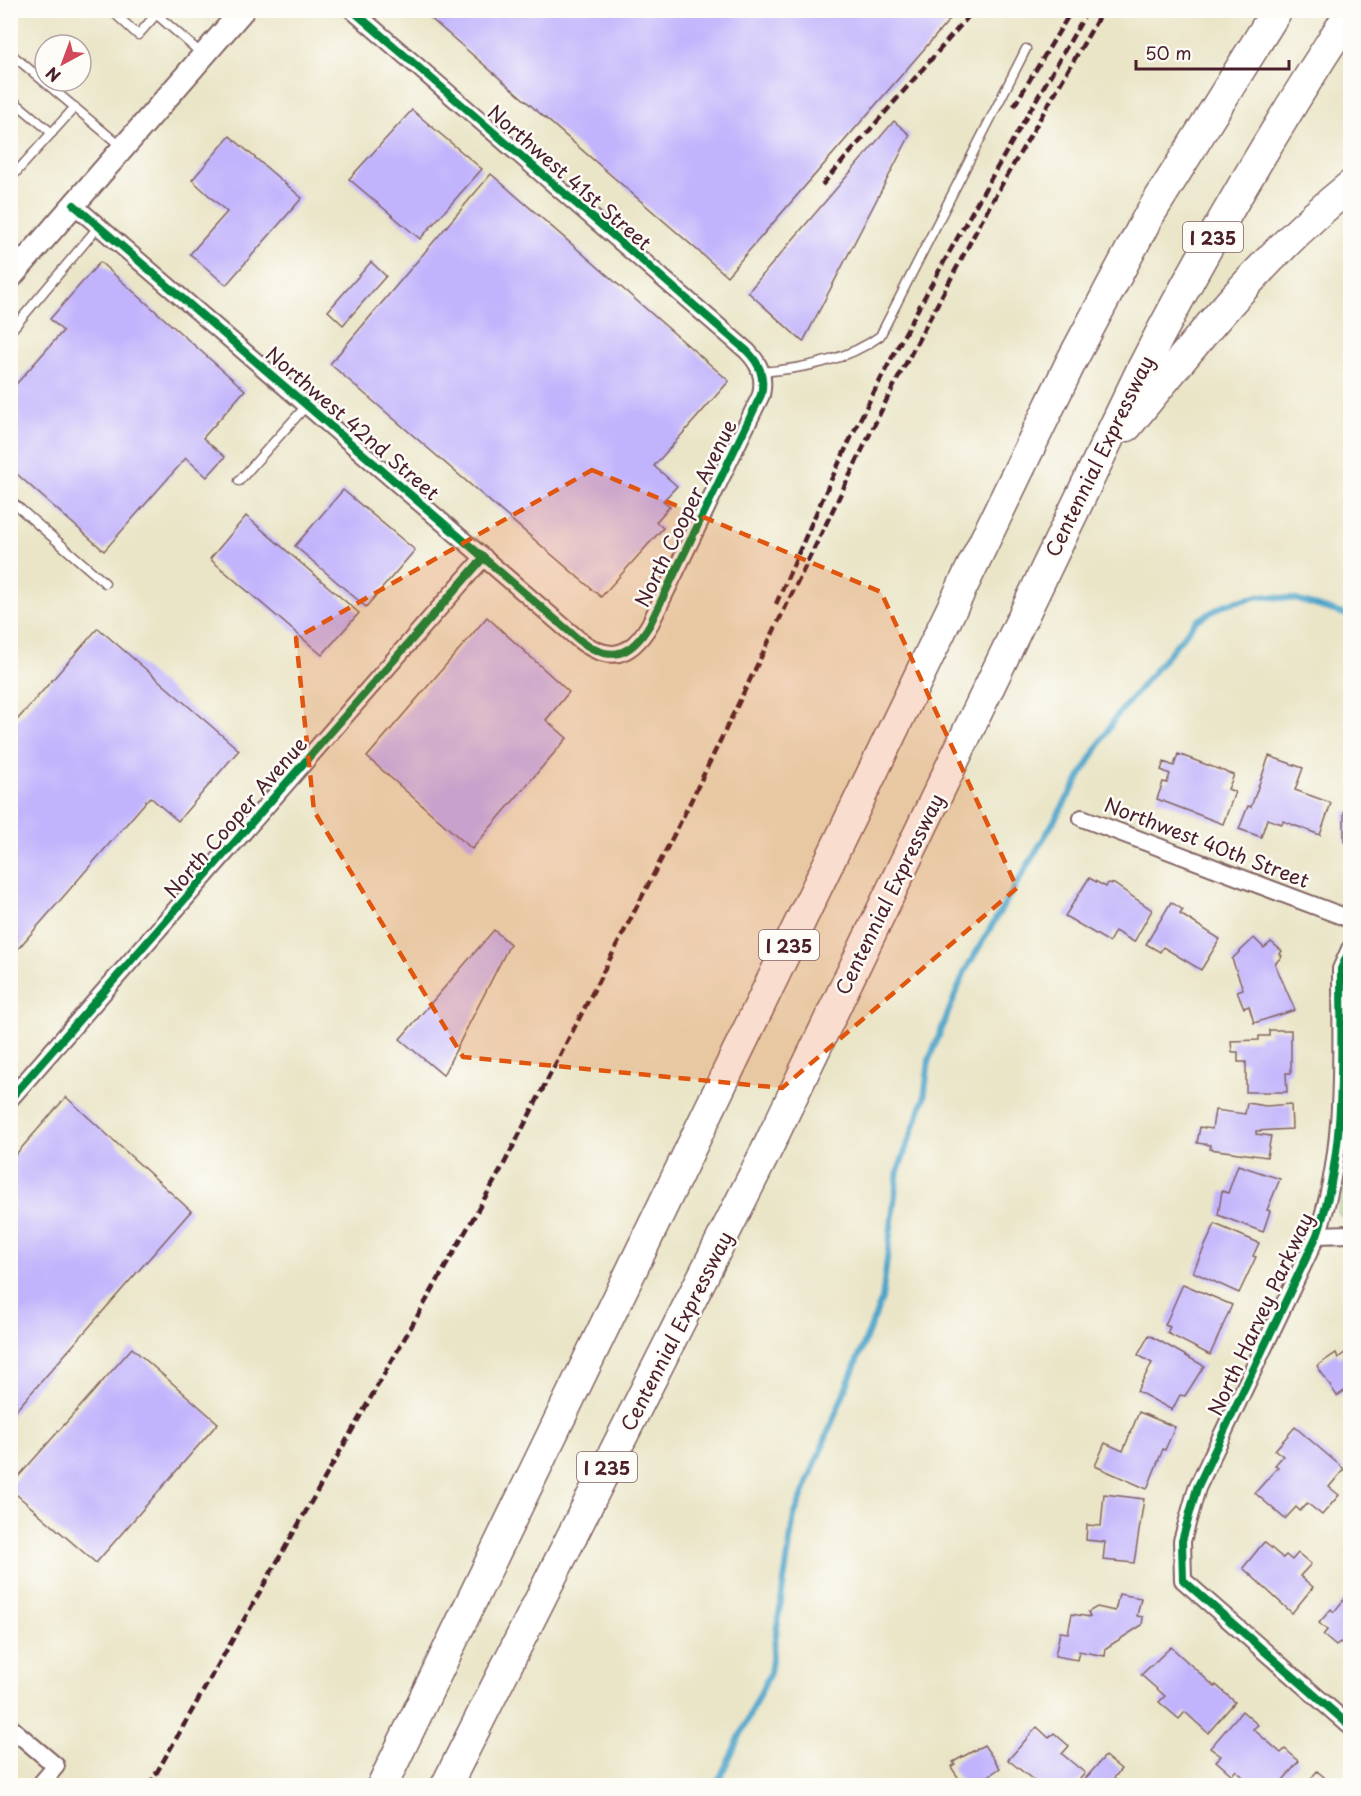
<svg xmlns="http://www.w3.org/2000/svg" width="1361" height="1796" font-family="'Playpen Sans',sans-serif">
<rect width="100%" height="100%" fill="#fdfcf7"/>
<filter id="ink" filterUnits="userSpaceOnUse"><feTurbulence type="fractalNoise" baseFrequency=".0167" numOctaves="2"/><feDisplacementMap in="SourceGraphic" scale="12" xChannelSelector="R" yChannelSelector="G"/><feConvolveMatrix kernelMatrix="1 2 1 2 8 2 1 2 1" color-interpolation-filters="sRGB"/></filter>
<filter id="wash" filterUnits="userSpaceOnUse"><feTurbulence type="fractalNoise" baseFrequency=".008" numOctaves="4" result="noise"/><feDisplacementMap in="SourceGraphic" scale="24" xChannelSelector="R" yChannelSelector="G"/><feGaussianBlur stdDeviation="1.35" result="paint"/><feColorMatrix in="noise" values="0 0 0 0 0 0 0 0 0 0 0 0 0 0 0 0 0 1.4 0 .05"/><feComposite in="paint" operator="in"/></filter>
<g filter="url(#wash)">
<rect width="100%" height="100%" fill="#eae5c7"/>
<path fill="#a9d988" stroke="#7a7c5a" stroke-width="1.5" d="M1350 1160V1217H1342L1338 1212Z"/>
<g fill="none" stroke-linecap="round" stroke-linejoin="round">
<path stroke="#4da4c9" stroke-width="6" d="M716 1786 770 1673 794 1516 882 1299 898 1171 924 1099 929 1060 965 971 1115 718 1196 621 1226 604 1259 596 1294 599 1350 616"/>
</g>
<g id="blocks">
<g fill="#c2b4fc">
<path d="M421 10H958L727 276Z"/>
<path d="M412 110 482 169 420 239 349 179Z"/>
<path d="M894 121 910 135 803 342 748 292Z"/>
<path d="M10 129 19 136 10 146Z"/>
<path d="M230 136 302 198 226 285 190 254 227 212 192 180Z"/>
<path d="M491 174 729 381 654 466 677 486 663 501 670 506 656 522 663 528 601 597 330 364Z"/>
<path d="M100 262 245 390 203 438 225 457 207 477 186 458 104 551 10 468V391L63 331 50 319Z"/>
<path d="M371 262 386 276 343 325 328 311Z"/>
<path d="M343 490 415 550 366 607 295 546Z"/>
<path d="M246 516 359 613 322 655 210 559Z"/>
<path d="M487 617 569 692 546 720 567 738 472 849 367 757Z"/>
<path d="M98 628 239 750 178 821 150 797 10 958V728Z"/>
<path d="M1178 754 1234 775 1228 789 1235 792 1223 824 1157 799 1163 782 1167 783 1170 774 1161 770 1164 762 1174 766Z"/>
<path d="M1269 756 1303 768 1295 790 1331 803 1320 835 1283 821 1282 824 1267 819 1261 837 1239 829 1248 806 1251 807Z"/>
<rect x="1344" y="811" width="6" height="31"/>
<path d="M1089 878 1106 887 1108 883 1114 884 1152 910 1134 942 1115 931 1109 942 1065 916Z"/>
<path d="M1171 902 1183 910 1180 914 1220 939 1201 970 1163 947 1160 952 1146 944Z"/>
<path d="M494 930 510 944 443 1075 400 1039Z"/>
<path d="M1254 938 1264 948 1271 942 1282 951 1280 954 1282 956 1275 964 1295 1010 1254 1023 1249 1006 1244 1008 1237 991 1243 989 1232 959Z"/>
<path d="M1269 1030H1291V1073H1286L1287 1092H1246V1062H1238V1052H1232L1231 1041 1259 1040V1036H1269Z"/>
<path d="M66 1097 191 1211 10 1417V1161Z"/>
<path d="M1247 1103 1266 1106 1291 1104 1292 1129 1256 1131V1134L1271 1136 1267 1157 1210 1149V1145L1197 1143 1200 1127 1212 1129 1215 1110 1245 1114Z"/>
<path d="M1238 1165 1280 1179 1267 1210 1270 1211 1263 1232 1218 1215 1222 1191 1228 1193Z"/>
<path d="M1215 1224 1259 1243 1253 1256 1256 1257 1239 1293 1193 1272Z"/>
<path d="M1183 1284 1232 1305 1210 1355 1167 1333 1170 1327 1165 1325Z"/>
<path d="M1149 1335 1204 1366 1185 1396 1180 1395 1172 1410 1137 1391 1152 1363 1138 1355Z"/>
<path d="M132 1348 218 1423 96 1563 10 1489V1486Z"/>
<path d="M1350 1349V1387L1337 1396 1317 1366 1336 1353 1338 1358Z"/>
<path d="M1139 1412 1175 1427 1165 1450 1163 1449 1147 1489 1095 1466 1105 1443 1123 1451Z"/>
<path d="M1295 1427 1344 1469 1329 1487 1339 1495 1322 1515 1307 1503 1300 1511 1296 1507 1285 1519 1255 1493 1278 1467 1275 1465 1283 1456 1275 1450Z"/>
<path d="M1104 1494 1144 1499 1134 1563 1103 1560 1105 1542 1086 1540 1087 1525 1101 1526Z"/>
<path d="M1264 1542 1283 1558 1286 1555 1292 1560 1298 1553 1311 1564 1300 1576 1313 1587 1292 1613 1243 1568Z"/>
<path d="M1350 1592V1650L1340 1642 1336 1646 1323 1635 1327 1630 1319 1623 1331 1609 1334 1612Z"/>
<path d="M1119 1594 1141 1598 1137 1616 1143 1617 1142 1625 1106 1648 1105 1656 1079 1651 1077 1660 1055 1656 1060 1632 1068 1633 1072 1614 1090 1617 1088 1612 1097 1607 1115 1611Z"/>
<path d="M1171 1647 1215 1687 1216 1685 1235 1702 1208 1733 1185 1712 1179 1719 1159 1702 1165 1696 1141 1675Z"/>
<path d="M1242 1711 1258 1725 1253 1729 1281 1753 1285 1749 1299 1761 1278 1786H1224L1230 1778 1238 1785 1244 1778 1236 1770 1232 1775 1216 1761 1221 1756 1210 1748Z"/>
<path d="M1037 1727 1049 1738 1054 1733 1069 1746 1062 1754 1085 1773 1074 1786H1041L1008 1760Z"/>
<path d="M984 1745 1000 1768 974 1786H964L951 1767 955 1764 953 1762Z"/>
<path d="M1105 1756 1121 1769 1114 1778 1122 1786H1079Z"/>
<path d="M1317 1771 1331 1783 1329 1786H1305Z"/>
</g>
</g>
</g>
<g filter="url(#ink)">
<use href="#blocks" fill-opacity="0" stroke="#826462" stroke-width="1.5"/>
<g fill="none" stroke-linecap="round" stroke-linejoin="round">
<defs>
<g id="lane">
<path d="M111 10 138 35 160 10"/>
<path d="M156 14 203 55"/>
<path d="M10 53 123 148"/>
<path d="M10 98 52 133"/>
<path d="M10 179 75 107"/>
<path d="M10 332 99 226"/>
<path d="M761 372C802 369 846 361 880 336L1026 49"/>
<path d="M239 481 307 405"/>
<path d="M10 500 105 583"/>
</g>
<g id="street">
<path d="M74 205 578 639C609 663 630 658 650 624L761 395C765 377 760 364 747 351L352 10"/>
<path d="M1082 818 1350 919"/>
<path d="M1350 949 1341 969C1341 1058 1347 1150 1317 1235L1197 1488 1182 1541 1183 1580 1350 1726"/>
<path d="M10 1099 484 557"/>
<path d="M1317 1235 1350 1234"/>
<path d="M10 1727 56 1766 39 1786"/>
</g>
<path id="secondary" d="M10 278 243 10"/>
<g id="highway">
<path d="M1127 426C1196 341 1264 255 1350 186"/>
<path d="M382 1786 1071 362 1148 217 1277 10"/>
<path d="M446 1786 767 1149 1142 369C1205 246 1275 128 1350 13"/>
</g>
</defs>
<use href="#lane" stroke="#826462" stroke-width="11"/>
<use href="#street" stroke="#826462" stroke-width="20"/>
<use href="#secondary" stroke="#826462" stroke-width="26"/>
<use href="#highway" stroke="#826462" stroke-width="33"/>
<use href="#lane" stroke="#fff" stroke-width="8"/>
<use href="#street" stroke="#fff" stroke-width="16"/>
<use href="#secondary" stroke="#fff" stroke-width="22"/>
<use href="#highway" stroke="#fff" stroke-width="30"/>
<g stroke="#4a1f2b" stroke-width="4.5" stroke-dasharray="9 4.5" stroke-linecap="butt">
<path d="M1014 106 1072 10"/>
<path d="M822 185 974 10"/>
<path d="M776 604C807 534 837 463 873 394 940 264 1015 137 1088 10"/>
<path d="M149 1786 503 1166 681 821 887 399 990 205 1103 10"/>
</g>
<defs>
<g id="cycleway">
<path d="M74 205 578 639C609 663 630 658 650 624L761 395C765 377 760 364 747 351L352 10"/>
<path d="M1350 949 1341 969C1341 1058 1347 1150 1317 1235L1197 1488 1182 1541 1183 1580 1350 1726"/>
<path d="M10 1099 484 557"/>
</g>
</defs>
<use href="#cycleway" stroke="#fdfcf7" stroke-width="11"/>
<use href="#cycleway" stroke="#00873e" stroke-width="8"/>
</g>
</g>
<path fill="#e0560e" fill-opacity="0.2" stroke="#e0560e" stroke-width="4.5" stroke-dasharray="12 8" stroke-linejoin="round" d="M592 470 881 592 1017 888 782 1088 463 1057 314 811 296 638Z"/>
<g text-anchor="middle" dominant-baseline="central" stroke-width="5" stroke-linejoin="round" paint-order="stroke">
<g fill="#fdfcf7" stroke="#806168" stroke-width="1.5">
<rect x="1183" y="222" width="60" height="30" rx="4.5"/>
<rect x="759" y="930" width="60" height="30" rx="4.5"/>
<rect x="577" y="1452" width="60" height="30" rx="4.5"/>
</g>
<g font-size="18" font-weight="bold" fill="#4a1f2b">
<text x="1213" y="237">I 235</text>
<text x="789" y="945">I 235</text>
<text x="607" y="1467">I 235</text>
</g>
<g font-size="20" fill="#4a1f2b" stroke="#fdfcf7">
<text transform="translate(570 177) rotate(41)">Northwest 41st Street</text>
<text transform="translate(353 423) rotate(41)">Northwest 42nd Street</text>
<text transform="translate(1099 456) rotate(-64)">Centennial Expressway</text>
<text transform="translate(685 513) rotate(-64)">North Cooper Avenue</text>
<text transform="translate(235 817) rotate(-49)">North Cooper Avenue</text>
<text transform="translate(1207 842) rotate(21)">Northwest 40th Street</text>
<text transform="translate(889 894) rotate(-64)">Centennial Expressway</text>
<text transform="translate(1260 1314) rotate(-65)">North Harvey Parkway</text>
<text transform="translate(676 1331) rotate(-63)">Centennial Expressway</text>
</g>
</g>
<rect width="1361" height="1796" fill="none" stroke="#fdfcf7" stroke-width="36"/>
<g transform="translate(63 63) rotate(221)"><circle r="28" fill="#fdfcf7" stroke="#b5a4a5" stroke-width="1.5"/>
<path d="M0-4.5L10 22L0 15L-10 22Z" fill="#d1495b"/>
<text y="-9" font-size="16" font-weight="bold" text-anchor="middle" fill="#4a1f2b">N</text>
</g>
<path d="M1136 60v9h153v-9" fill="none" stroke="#4a1f2b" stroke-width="3"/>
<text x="1145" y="60" font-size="18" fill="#4a1f2b" stroke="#fdfcf7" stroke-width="4.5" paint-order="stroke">50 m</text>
</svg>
